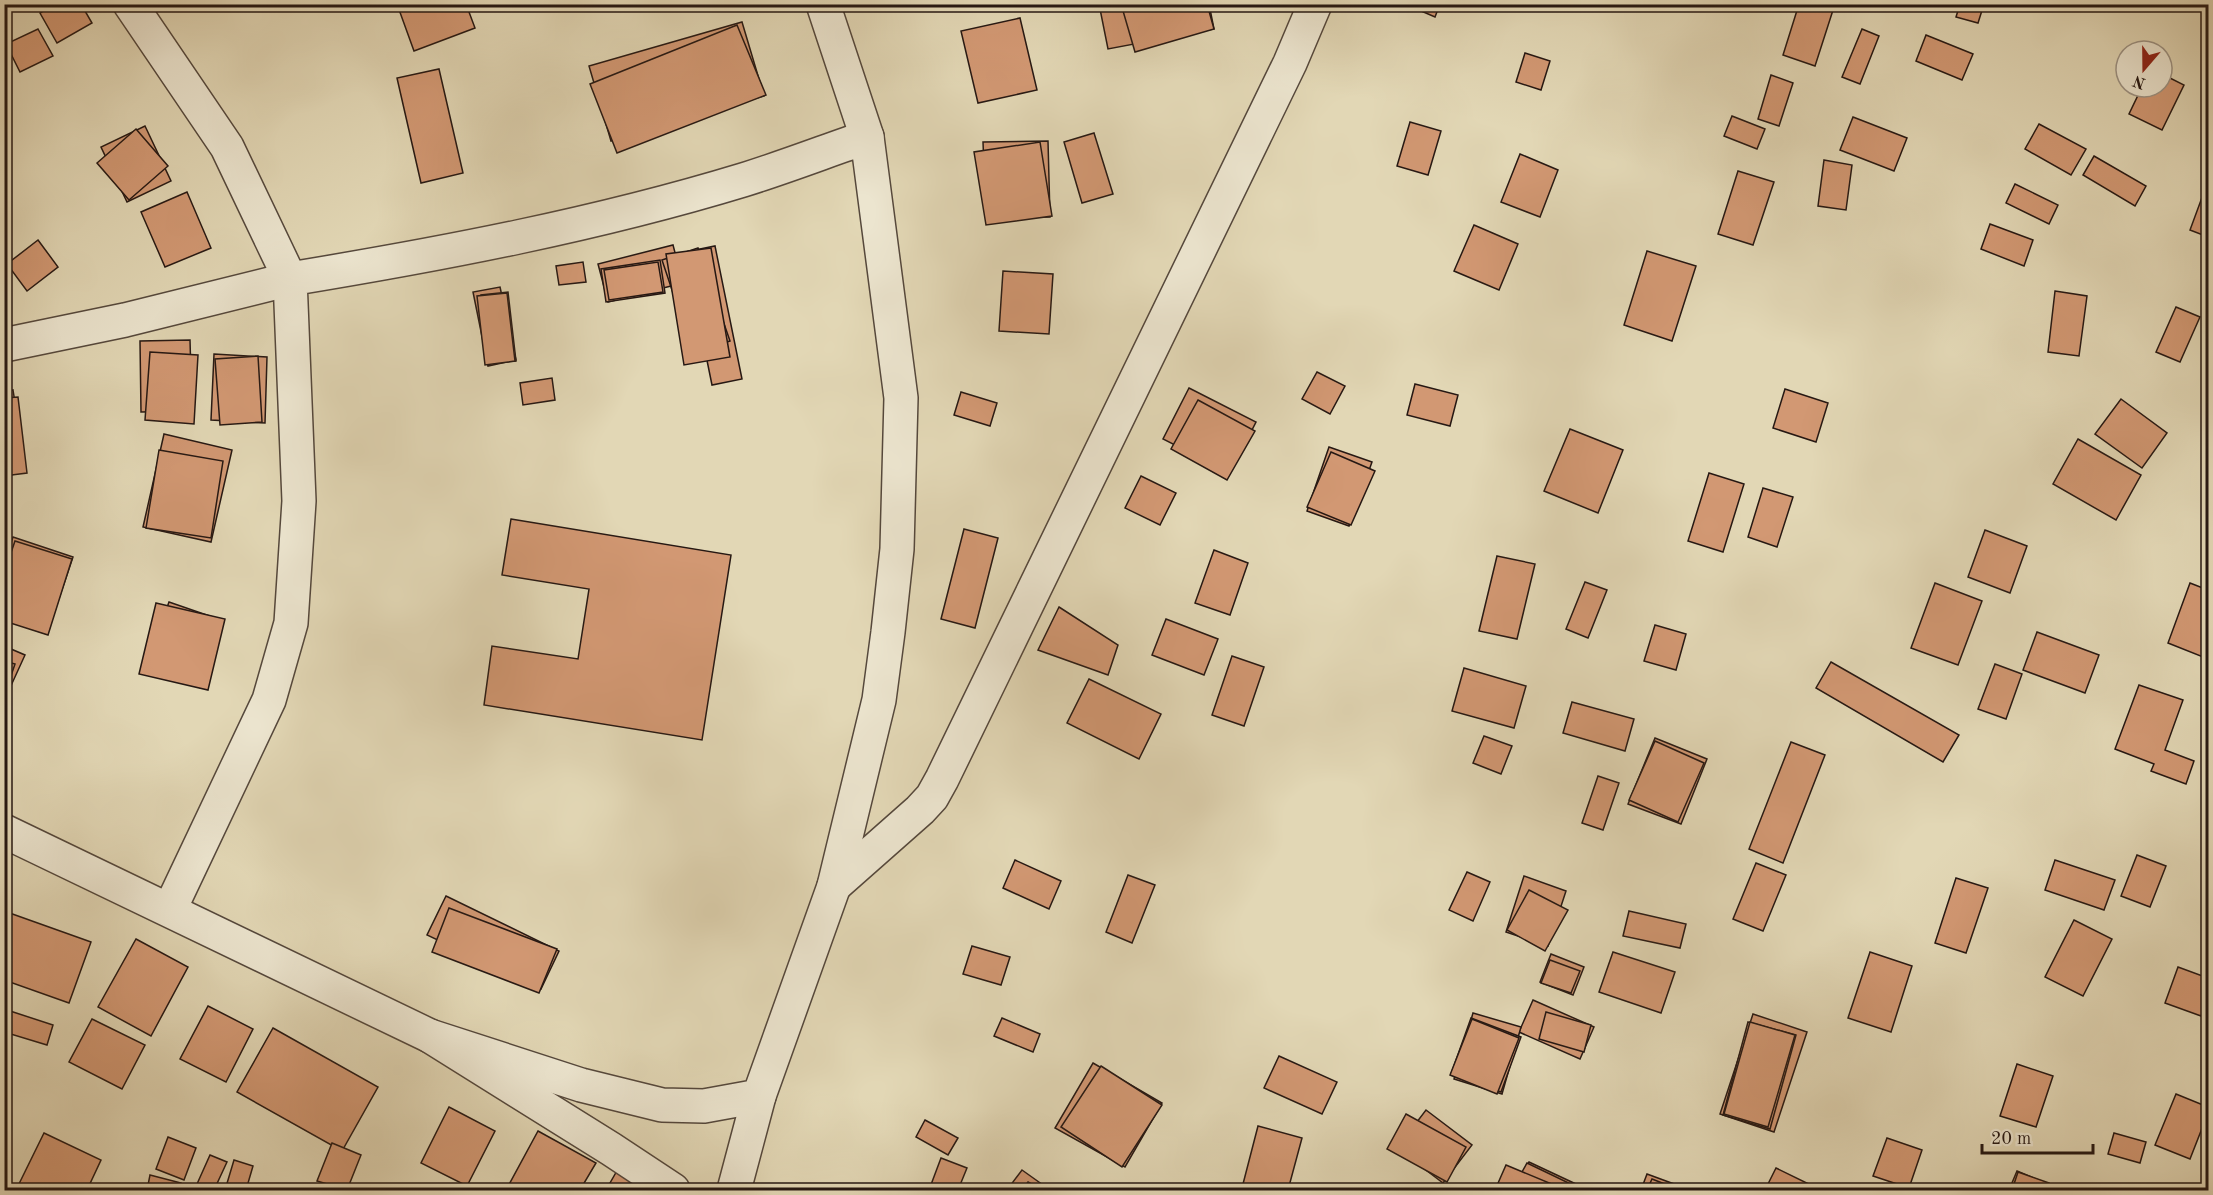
<svg xmlns="http://www.w3.org/2000/svg" width="2213" height="1195" font-family="'Old Standard TT',serif">
<rect width="100%" height="100%" fill="#e2d7b5"/>
<filter id="stains"><feTurbulence type="fractalNoise" baseFrequency=".00333" numOctaves="4"/><feColorMatrix values="0 0 0 0 .2 0 0 0 0 .09 0 0 0 0 .02 0 0 0 .5 -.17"/></filter>
<radialGradient id="worn" r=".72"><stop offset=".6" stop-color="#630" stop-opacity="0"/><stop offset="1" stop-color="#630" stop-opacity=".3"/></radialGradient>
<g fill="#d29873" stroke="#261813" stroke-width="1.5">
<path d="M54 4H81L92 23 57 43 40 13Z"/>
<path d="M397 4H466L475 28 414 51Z"/>
<path d="M1099 4H1209L1214 29 1108 49Z"/>
<path d="M1121 4H1207L1214 29 1135 52Z"/>
<path d="M1405 4H1440L1435 17Z"/>
<path d="M1799 4H1825L1834 7 1815 66 1783 55Z"/>
<path d="M1960 4H1984L1978 23 1956 17Z"/>
<path d="M1020 18 1037 90 978 103 961 31Z"/>
<path d="M742 22 764 96 611 141 589 66Z"/>
<path d="M737 25 766 95 617 153 590 84Z"/>
<path d="M38 29 53 56 20 72 6 44Z"/>
<path d="M1862 29 1879 36 1860 84 1842 77Z"/>
<path d="M1926 35 1973 54 1962 80 1916 61Z"/>
<path d="M1525 53 1550 61 1541 90 1516 82Z"/>
<path d="M439 69 463 173 421 183 397 78Z"/>
<path d="M2162 74 2184 85 2162 130 2129 114 2142 87H2162Z"/>
<path d="M1771 75 1793 83 1779 126 1758 119Z"/>
<path d="M1732 116 1765 129 1757 149 1724 136Z"/>
<path d="M1853 117 1907 138 1894 171 1840 150Z"/>
<path d="M1410 122 1441 131 1428 175 1397 166Z"/>
<path d="M2039 124 2086 149 2071 175 2025 149Z"/>
<path d="M145 126 171 181 127 202 101 147Z"/>
<path d="M136 129 168 166 129 200 97 163Z"/>
<path d="M1094 133 1113 194 1082 203 1064 142Z"/>
<path d="M1048 141 1050 217 986 218 983 142Z"/>
<path d="M1040 142 1052 216 986 225 974 152Z"/>
<path d="M1520 154 1558 170 1540 217 1501 202Z"/>
<path d="M2094 156 2146 186 2135 206 2083 175Z"/>
<path d="M1824 160 1852 165 1846 210 1818 206Z"/>
<path d="M1738 171 1774 182 1753 245 1718 234Z"/>
<path d="M2015 184 2058 205 2049 224 2006 203Z"/>
<path d="M187 192 211 248 165 267 141 212Z"/>
<path d="M2204 192 2208 194V237L2190 230Z"/>
<path d="M1990 224 2033 240 2024 266 1981 249Z"/>
<path d="M1474 225 1518 244 1499 290 1454 271Z"/>
<path d="M38 240 58 267 27 291 7 264Z"/>
<path d="M673 245 683 283 608 302 598 264Z"/>
<path d="M715 246 742 379 712 385 685 252Z"/>
<path d="M698 248 730 341 693 353 662 260Z"/>
<path d="M711 248 730 357 684 365 666 254Z"/>
<path d="M1647 251 1696 266 1672 341 1624 325Z"/>
<path d="M660 260 665 293 606 302 601 269Z"/>
<path d="M583 262 586 282 559 285 556 266Z"/>
<path d="M658 262 663 292 609 300 604 270Z"/>
<path d="M1003 271 1053 274 1049 334 999 331Z"/>
<path d="M500 287 516 360 488 366 473 292Z"/>
<path d="M2208 288V302L2203 300Z"/>
<path d="M2055 291 2087 296 2079 356 2048 352Z"/>
<path d="M508 292 516 361 489 363 481 295Z"/>
<path d="M507 293 515 361 485 365 477 296Z"/>
<path d="M2176 307 2200 317 2180 362 2156 352Z"/>
<path d="M190 340 192 411 141 412 140 341Z"/>
<path d="M150 352 198 355 194 424 145 420Z"/>
<path d="M214 354 267 357 265 423 211 420Z"/>
<path d="M258 356 262 422 220 425 215 359Z"/>
<path d="M1317 372 1345 386 1330 414 1302 399Z"/>
<path d="M552 378 555 400 523 405 520 383Z"/>
<path d="M1415 384 1458 395 1450 426 1407 415Z"/>
<path d="M1189 388 1256 422 1230 473 1163 439Z"/>
<path d="M1785 389 1828 403 1816 442 1773 428Z"/>
<path d="M13 390 26 472 4 476V392Z"/>
<path d="M961 392 997 403 990 426 954 415Z"/>
<path d="M18 397 27 473 4 476V398Z"/>
<path d="M2121 399 2167 433 2142 468 2095 434Z"/>
<path d="M1198 400 1255 431 1227 480 1171 449Z"/>
<path d="M1570 429 1623 450 1598 513 1544 491Z"/>
<path d="M164 434 232 450 211 542 143 527Z"/>
<path d="M2078 439 2141 475 2116 520 2053 484Z"/>
<path d="M1329 447 1372 462 1349 526 1307 511Z"/>
<path d="M159 450 223 461 211 538 146 528Z"/>
<path d="M1331 452 1375 471 1351 525 1307 507Z"/>
<path d="M1709 473 1744 484 1723 552 1688 541Z"/>
<path d="M1141 476 1176 493 1160 525 1125 508Z"/>
<path d="M1763 488 1793 497 1777 547 1748 537Z"/>
<path d="M511 519 731 555 702 740 484 705 492 646 578 659 589 589 502 575Z"/>
<path d="M964 529 998 538 975 628 941 619Z"/>
<path d="M1985 530 2027 546 2010 593 1968 577Z"/>
<path d="M13 537 73 557 47 634 4 620V563Z"/>
<path d="M15 541 72 559 48 635 4 621V573Z"/>
<path d="M1214 550 1248 563 1230 615 1195 603Z"/>
<path d="M1497 556 1535 564 1517 639 1479 631Z"/>
<path d="M1585 582 1607 590 1588 638 1566 629Z"/>
<path d="M1935 583 1982 601 1958 665 1911 648Z"/>
<path d="M2190 583 2208 590V659L2168 643Z"/>
<path d="M169 602 224 621 201 688 145 668Z"/>
<path d="M156 603 225 619 208 690 139 674Z"/>
<path d="M1059 607 1118 645 1108 675 1038 650Z"/>
<path d="M1166 619 1218 639 1204 675 1152 655Z"/>
<path d="M1655 625 1686 634 1676 670 1644 661Z"/>
<path d="M2037 632 2099 655 2085 693 2023 670Z"/>
<path d="M4 646 25 655 4 701Z"/>
<path d="M1232 656 1264 667 1244 726 1212 715Z"/>
<path d="M4 661 15 664 4 696Z"/>
<path d="M1831 662 1959 735 1943 762 1816 688Z"/>
<path d="M1995 664 2022 674 2006 719 1978 709Z"/>
<path d="M1464 668 1526 686 1514 728 1452 711Z"/>
<path d="M1089 679 1161 714 1139 759 1067 723Z"/>
<path d="M2139 685 2183 700 2165 750 2194 761 2186 784 2151 771 2154 764 2115 749Z"/>
<path d="M1572 702 1634 719 1625 751 1563 733Z"/>
<path d="M1484 736 1512 746 1501 774 1473 763Z"/>
<path d="M1655 738 1707 759 1681 824 1628 804Z"/>
<path d="M1655 741 1704 763 1678 822 1629 800Z"/>
<path d="M1791 742 1825 755 1783 863 1749 849Z"/>
<path d="M1598 776 1619 783 1603 830 1582 823Z"/>
<path d="M2137 855 2166 866 2150 907 2121 896Z"/>
<path d="M1015 860 1061 881 1049 909 1003 888Z"/>
<path d="M2055 860 2115 880 2104 910 2045 890Z"/>
<path d="M1756 863 1786 875 1763 931 1733 919Z"/>
<path d="M1467 872 1490 882 1473 921 1449 910Z"/>
<path d="M1128 875 1155 885 1132 943 1106 932Z"/>
<path d="M1524 876 1566 891 1548 946 1506 932Z"/>
<path d="M1956 878 1988 888 1966 953 1935 943Z"/>
<path d="M1529 890 1568 910 1545 951 1507 930Z"/>
<path d="M446 896 559 951 541 989 427 935Z"/>
<path d="M449 908 557 949 539 993 432 952Z"/>
<path d="M4 911 91 942 69 1003 4 980Z"/>
<path d="M1629 911 1686 924 1680 948 1623 936Z"/>
<path d="M2074 920 2112 939 2083 996 2045 977Z"/>
<path d="M136 939 188 967 151 1036 98 1007Z"/>
<path d="M972 946 1010 957 1001 985 963 974Z"/>
<path d="M1613 952 1675 972 1661 1013 1599 992Z"/>
<path d="M1870 952 1912 966 1891 1032 1848 1018Z"/>
<path d="M1551 954 1584 967 1573 995 1540 982Z"/>
<path d="M1550 960 1580 971 1571 993 1541 983Z"/>
<path d="M2178 967 2208 978V997L2201 1016 2165 1003Z"/>
<path d="M1533 1000 1594 1027 1580 1059 1519 1032Z"/>
<path d="M208 1006 253 1029 226 1082 180 1059Z"/>
<path d="M4 1009 53 1025 47 1045 4 1032Z"/>
<path d="M1546 1012 1591 1025 1584 1052 1539 1039Z"/>
<path d="M1473 1013 1521 1027 1502 1094 1454 1079Z"/>
<path d="M1753 1014 1807 1032 1774 1132 1720 1114Z"/>
<path d="M1002 1018 1040 1034 1033 1052 994 1036Z"/>
<path d="M1471 1018 1521 1037 1501 1092 1451 1074Z"/>
<path d="M92 1019 145 1045 122 1089 69 1062Z"/>
<path d="M1472 1019 1519 1038 1497 1094 1450 1075Z"/>
<path d="M1748 1022 1796 1035 1770 1129 1723 1115Z"/>
<path d="M1750 1022 1795 1035 1768 1127 1724 1114Z"/>
<path d="M273 1028 378 1087 342 1151 237 1092Z"/>
<path d="M1279 1056 1337 1082 1322 1114 1264 1088Z"/>
<path d="M4 1057 11 1059 4 1078Z"/>
<path d="M1093 1063 1162 1103 1125 1167 1055 1128Z"/>
<path d="M2017 1064 2053 1076 2036 1127 2000 1116Z"/>
<path d="M1101 1066 1162 1105 1122 1167 1061 1127Z"/>
<path d="M2176 1094 2208 1107V1113L2190 1159 2155 1145Z"/>
<path d="M449 1107 495 1131 467 1186 421 1163Z"/>
<path d="M1426 1110 1472 1145 1443 1183 1397 1148Z"/>
<path d="M1406 1114 1466 1147 1447 1182 1387 1149Z"/>
<path d="M925 1120 958 1138 948 1155 916 1137Z"/>
<path d="M1258 1126 1302 1138 1288 1190H1267L1243 1184Z"/>
<path d="M538 1131 596 1163 580 1190H506Z"/>
<path d="M44 1133 101 1160 87 1190H16Z"/>
<path d="M2114 1133 2146 1142 2140 1163 2108 1154Z"/>
<path d="M168 1137 196 1148 184 1180 156 1169Z"/>
<path d="M1887 1138 1922 1150 1909 1188 1873 1176Z"/>
<path d="M332 1143 361 1155 347 1190 317 1181Z"/>
<path d="M210 1155 227 1162 214 1190 197 1184Z"/>
<path d="M941 1158 967 1168 958 1190H929Z"/>
<path d="M234 1160 253 1166 246 1190H225Z"/>
<path d="M1529 1162 1578 1185 1576 1190H1516Z"/>
<path d="M1527 1163 1577 1187 1575 1190H1512Z"/>
<path d="M1506 1165 1566 1190H1495Z"/>
<path d="M1776 1168 1821 1190H1765Z"/>
<path d="M618 1169 653 1190H606Z"/>
<path d="M1022 1170 1050 1190H1007Z"/>
<path d="M2017 1171 2053 1186 2051 1190H2009Z"/>
<path d="M2018 1172 2049 1183 2046 1190H2012Z"/>
<path d="M1647 1174 1685 1188 1684 1190H1641Z"/>
<path d="M150 1175 181 1183 179 1190H147Z"/>
<path d="M1652 1179 1680 1190H1647Z"/>
<path d="M1028 1182 1042 1190H1022Z"/>
</g>
<g fill="none" stroke-linecap="round" stroke-linejoin="round">
<defs>
<g id="minor">
<path d="M823 4 867 137"/>
<path d="M4 345 125 320 290 279 227 147 130 4"/>
<path d="M4 831 430 1036 611 1149 673 1190"/>
<path d="M834 886 920 810 932 797 942 779 1290 63 1315 4"/>
<path d="M170 909 269 700 291 623 299 501 290 279C442 254 595 225 743 180 785 167 826 151 867 137L901 398 897 549 888 632 879 700 834 886 759 1096 704 1106 662 1105 581 1085 430 1036"/>
<path d="M734 1190 759 1096"/>
</g>
</defs>
<use href="#minor" stroke="#55483c" stroke-width="36"/>
<use href="#minor" stroke="#ece5cf" stroke-width="33"/>
</g>
<rect width="2213" height="1195" fill="none" stroke="#e2d7b5" stroke-width="24"/>
<rect x="6" y="6" width="2201" height="1183" fill="none" stroke="#261813" stroke-width="3"/>
<rect x="12" y="12" width="2189" height="1171" fill="none" stroke="#261813" stroke-width="1.5"/>
<g transform="translate(2144 69) rotate(200)"><circle r="28" fill="#ece5cf" stroke="#9d9384" stroke-width="1.5"/>
<path d="M0-4.5L10 22L0 15L-10 22Z" fill="#8f2418"/>
<text y="-9" font-size="16" font-weight="bold" text-anchor="middle" fill="#261813">N</text>
</g>
<path d="M1982 1144v9h111v-9" fill="none" stroke="#261813" stroke-width="3"/>
<text x="1991" y="1144" font-size="18" fill="#261813" stroke="#ece5cf" stroke-width="4.5" paint-order="stroke">20 m</text>
<rect width="100%" height="100%" filter="url(#stains)"/>
<rect width="100%" height="100%" fill="url(#worn)"/>
</svg>
